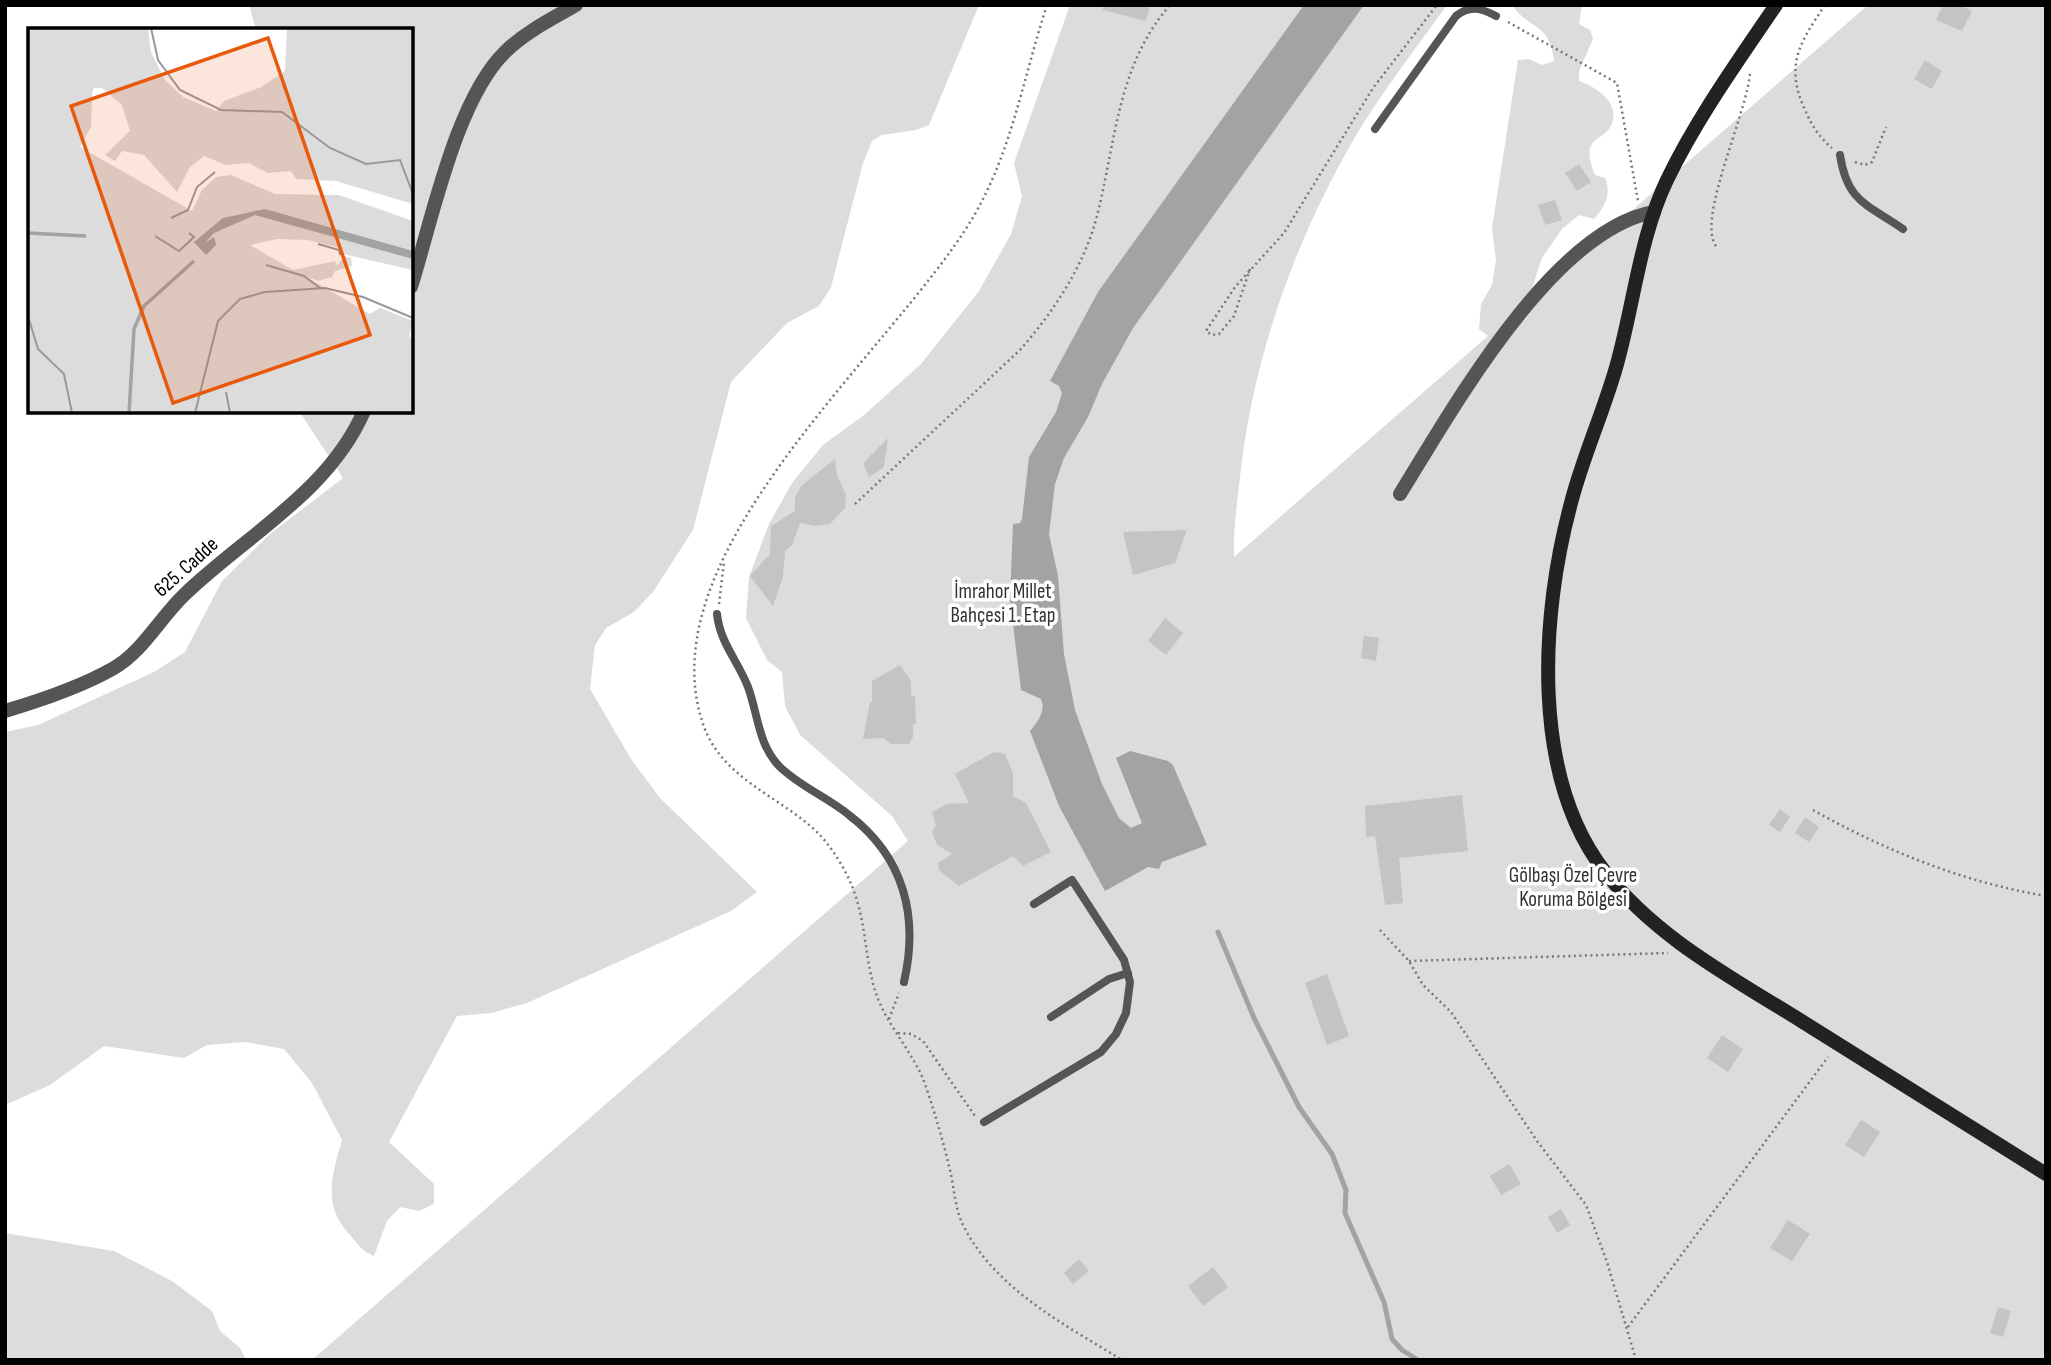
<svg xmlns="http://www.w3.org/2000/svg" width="2051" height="1365" font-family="'Sofia Sans Condensed',sans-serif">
<rect width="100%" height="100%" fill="#fff"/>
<g fill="#dcdcdc">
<path d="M249 5H979L929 125 916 130 882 135 872 141 863 163 831 287 819 306 787 323 731 382 693 530 653 592 634 612 606 628 595 645 590 689 631 759 660 798 757 892 731 911 527 1003 491 1013 457 1016 389 1142 434 1184V1204L419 1211 400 1207 387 1221 374 1256C363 1252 357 1243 349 1234 322 1204 332 1175 342 1140L312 1083 284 1049 245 1042 207 1045 184 1058 104 1046 50 1085 5 1105V732L38 725 154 672 185 652 222 581 270 534 343 478 299 411H411V30H256Z"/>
<path d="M1070 5H1447C1417 47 1385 88 1358 132 1296 237 1253 356 1240 477 1237 503 1233 531 1234 557L1488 336 1479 329 1481 304 1492 285 1496 260 1492 228 1518 60 1529 59 1542 65 1554 61C1550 22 1529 30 1512 5H1582L1579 24 1590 30 1593 39 1579 71V81C1599 88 1624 106 1609 129 1603 137 1593 138 1590 148 1588 158 1592 167 1595 175L1605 178C1612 193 1605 207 1594 219L1579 215 1562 229 1542 258 1528 301 1868 5H2046V1360H312L908 841 892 816 800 735 785 706 782 672 767 660 746 618 749 577 769 524 792 483 823 445 864 415 921 364 979 291 1011 234 1022 196 1014 163Z"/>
<path d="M5 1233 114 1251 172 1281 212 1311 220 1331 240 1348 246 1360H5Z"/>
</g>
<path fill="#a3a3a3" d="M1304 5H1364L1133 328 1102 384 1088 417 1064 458 1055 484 1049 534 1058 576 1064 654 1075 710 1102 784 1119 818 1131 828 1142 823 1116 758 1130 751 1168 761 1173 765 1207 845 1162 862 1159 869 1148 867 1105 891 1059 806 1030 731C1038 722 1046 711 1041 699L1021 690 1010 600 1013 524 1020 523 1022 519 1029 457 1056 412 1062 393 1059 386 1050 381 1098 292Z"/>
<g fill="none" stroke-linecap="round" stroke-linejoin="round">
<path stroke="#a3a3a3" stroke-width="5" d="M1218 932 1254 1018 1299 1107 1332 1154 1346 1190 1345 1213 1384 1302 1392 1339 1402 1350 1418 1360"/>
</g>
<g fill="#c4c4c4">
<path d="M1103 5H1150L1146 21 1103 10Z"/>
<path d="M1943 5H1960L1972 11 1962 31 1936 20Z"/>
<path d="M1925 60 1942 71 1932 89 1914 79Z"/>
<path d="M1579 164 1591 182 1577 191 1565 173Z"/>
<path d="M1555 200 1562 220 1545 225 1538 205Z"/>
<path d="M888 438 884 467 869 477 863 463Z"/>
<path d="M835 459 837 475 846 495 845 508 830 524 817 526 800 523 792 545 785 551 783 577 773 606 750 576 770 554 771 526 795 511V497L802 485Z"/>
<path d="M1187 530 1175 563 1133 575 1123 532Z"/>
<path d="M1165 618 1183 633 1166 655 1148 641Z"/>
<path d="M1364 636 1379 638 1376 661 1361 658Z"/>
<path d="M900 665 911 681V695L915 697 916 724H913V737L909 744H891L883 738 863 739 870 702H872V681Z"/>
<path d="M994 752 1005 754 1013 773V796L1026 803 1051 852 1023 866 1013 856 959 886 939 870 938 863 952 854 937 845 932 832 936 825 932 812 947 804 969 803 955 774Z"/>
<path d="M1462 795 1468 851 1399 858 1403 903 1385 905 1375 836 1366 837 1365 806Z"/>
<path d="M1780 809 1790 817 1780 832 1769 825Z"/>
<path d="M1805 817 1819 827 1809 842 1795 833Z"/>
<path d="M1327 974 1349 1036 1327 1045 1305 983Z"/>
<path d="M1722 1035 1743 1049 1728 1072 1707 1058Z"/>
<path d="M1861 1120 1880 1132 1864 1157 1845 1145Z"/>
<path d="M1509 1164 1521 1184 1501 1195 1490 1176Z"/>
<path d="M1561 1209 1570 1225 1557 1233 1548 1217Z"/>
<path d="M1788 1220 1810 1234 1792 1261 1770 1248Z"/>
<path d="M1079 1259 1089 1271 1073 1284 1064 1273Z"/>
<path d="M1213 1267 1228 1287 1203 1306 1188 1286Z"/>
<path d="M1998 1307 2011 1311 2003 1337 1990 1333Z"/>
</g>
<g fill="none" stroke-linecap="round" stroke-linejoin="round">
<g stroke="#777" stroke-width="2.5" stroke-dasharray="2 3.5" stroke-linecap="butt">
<path d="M1047 5C1023 78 1012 152 972 219 892 352 645 553 703 724 722 780 781 796 819 834 836 852 852 880 858 904 867 936 866 968 878 999 890 1029 914 1054 925 1084 935 1113 943 1141 950 1170 954 1187 955 1209 963 1225 995 1289 1064 1324 1122 1360"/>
<path d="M1825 5C1799 44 1784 66 1806 112 1812 126 1820 138 1832 148"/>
<path d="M1508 22 1617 83 1638 201"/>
<path d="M1855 162 1865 165 1872 162 1886 127"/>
<path d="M1716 246C1696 219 1748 112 1750 72"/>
<path d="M1250 269 1234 316 1219 334 1212 335 1206 331 1235 287 1284 233 1373 88 1437 5"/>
<path d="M855 504 1020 350C1054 311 1084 266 1097 216 1116 141 1117 66 1170 5"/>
<path d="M719 604 724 562"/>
<path d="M1813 810C1886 851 1963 882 2046 896"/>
<path d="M1380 930 1409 961 1423 985 1451 1012 1537 1141 1586 1205 1607 1262 1636 1360"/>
<path d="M1409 961 1668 953"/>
<path d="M889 1019 899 993"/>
<path d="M898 1033 911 1034 923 1041 975 1116"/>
<path d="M1628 1327 1828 1057"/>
</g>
<g stroke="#555" stroke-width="8">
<path d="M1375 129 1456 16C1470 5 1481 8 1496 16"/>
<path d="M1840 155C1847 202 1867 204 1903 229"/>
<path d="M717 614C720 643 738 661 748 687 758 714 758 744 779 766 799 786 827 797 849 815 904 857 919 916 904 982"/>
<path d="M1051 1017 1109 979 1128 973"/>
<path d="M984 1122 1101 1052 1116 1034 1126 1013 1130 982 1124 960 1072 880 1034 904"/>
</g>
<g stroke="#555" stroke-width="14">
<path d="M411 287C432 220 456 100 505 52 525 32 552 19 576 5"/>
<path d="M1400 494C1452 410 1552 230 1654 212"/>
<path d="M5 711C42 700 81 687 114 668 143 651 160 618 184 595 245 536 329 492 364 411"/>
</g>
<path stroke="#222" stroke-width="14" d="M1776 5C1738 61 1697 118 1667 180 1640 236 1634 303 1617 364 1604 411 1583 456 1571 503 1541 614 1530 776 1605 872 1656 938 1733 978 1803 1022 1884 1072 1965 1123 2046 1174"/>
</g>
<g text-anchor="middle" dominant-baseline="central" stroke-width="7" stroke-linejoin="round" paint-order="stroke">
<g font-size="21" fill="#000" stroke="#fff">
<text transform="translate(186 567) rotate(-42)">625. Cadde</text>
</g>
<g font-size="21" fill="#333" stroke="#fff">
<text x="1003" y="591">İmrahor Millet<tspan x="1003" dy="24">Bahçesi 1. Etap</tspan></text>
<text x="1573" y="875">Gölbaşı Özel Çevre<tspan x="1573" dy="24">Koruma Bölgesi</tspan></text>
</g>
</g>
<g transform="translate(28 28)">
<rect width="385" height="385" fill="#fff"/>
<path d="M120 0 123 24 137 52 155 69 188 83 196 73 233 59 257 43 259 0H385V176L308 153 268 151 263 143 240 145 221 135 198 137 176 128 162 139 149 164 116 127 94 123 87 133 77 127 102 103 94 77 74 60H66L64 65 63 99 52 119 164 183 174 162 188 149 203 147 247 166 311 167 385 193V242L315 226 312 220 280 212 249 211 222 217 265 242 307 233 309 238 316 228 323 230 324 238 307 243 304 249 290 253 275 247 342 286 352 280 385 293 381 308 385 311V385H0V1Z" fill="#dcdcdc"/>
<path d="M237 181 385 223V231L227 187 186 205 177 215 186 209 188 217 178 227 166 214 195 190Z" fill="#a3a3a3"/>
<path fill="none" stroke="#a3a3a3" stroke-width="3.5" d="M0 205 58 208M101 385 106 301 116 278 166 233"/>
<path fill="none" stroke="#999" stroke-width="2" d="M123 0 130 32 152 62 193 82 254 84 302 120 338 136 372 132 385 166M143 190 160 182 169 159 187 144M127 208 151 223 166 209 161 205M290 216 311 222 312 227M238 237 276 248 292 260M0 288 10 321 36 346 44 385M198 364 202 385M167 385 190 293 212 271 237 264 297 260 335 269 385 290"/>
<path fill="#e8590c" fill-opacity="0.15" stroke="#e8590c" stroke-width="3.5" d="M240 10 342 307 145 375 43 78Z"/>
<rect width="385" height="385" fill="none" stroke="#000" stroke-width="3.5"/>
</g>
<rect width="2051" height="1365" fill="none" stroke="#000000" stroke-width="14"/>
</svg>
